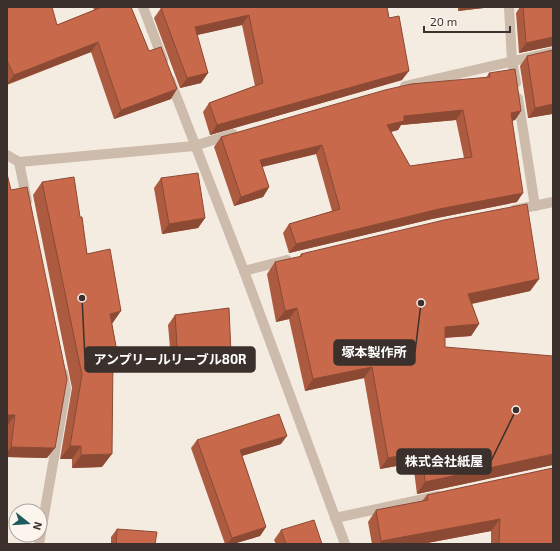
<svg xmlns="http://www.w3.org/2000/svg" width="560" height="551" font-family="'Exo 2','Noto Sans JP',sans-serif">
<rect width="100%" height="100%" fill="#f4ebe1"/>
<g fill="none" stroke-linecap="round" stroke-linejoin="round">
<g stroke="#cdbbac" stroke-width="10">
<path d="M143 7 163 60"/>
<path d="M509 7 512 61 516 83"/>
<path d="M170 80 244 271 345 544"/>
<path d="M405 86 553 52"/>
<path d="M518 98 535 206"/>
<path d="M7 155 19 162 27 201"/>
<path d="M19 162 194 146 233 134"/>
<path d="M514 210 553 202"/>
<path d="M244 271 287 260"/>
<path d="M335 518 438 496"/>
<path d="M39 544 66 389 63 373"/>
</g>
</g>
<g fill="#ac5a40" fill-rule="evenodd">
<path d="M7 7 57 25 94 10 93 7H131L149 51 171 99 114 119 91 52 7 85Z"/>
<path d="M387 7 402 80 210 135 203 112 209 103 255 86 242 25 197 35 208 73 201 83 180 88 154 18 161 8Z"/>
<path d="M458 7H492L458 11Z"/>
<path d="M520 7H523L552 46 519 53 516 13Z"/>
<path d="M553 50V151H552V114L528 118 520 66 527 56Z"/>
<path d="M489 73 521 111 515 120 512 121 517 202 432 219 289 253 283 233 289 224 332 211 316 154 262 167 269 187 263 197 234 206 214 147 221 137 486 78ZM456 120 464 158 410 166 391 132 398 130 401 125Z"/>
<path d="M7 174 47 458 7 457Z"/>
<path d="M161 178 205 218 198 228 162 234 154 188Z"/>
<path d="M42 182 80 217 87 254 112 324 118 357 113 363 102 467 72 468V459H60L72 388 33 195Z"/>
<path d="M301 254 539 279 530 291 472 304 479 324 471 336 445 338V347L552 465 417 494 413 463 380 469 364 378 305 391 289 319 276 322 267 274 275 262 299 257Z"/>
<path d="M175 315 224 364 172 370 168 325Z"/>
<path d="M197 440 281 444 242 456 266 527 260 536 233 544H225L191 448Z"/>
<path d="M553 468V544H491V531L422 544H372L368 522 376 510 422 501 427 495Z"/>
<path d="M117 529 155 544H111V537Z"/>
<path d="M281 530 322 544H276L274 540Z"/>
</g>
<g fill="#8c4a34">
<path d="M461 7H492L458 11Z"/>
<path d="M249 15 242 25 188 37 195 27Z"/>
<path d="M553 37V46L519 53 526 43Z"/>
<path d="M98 42 91 52 7 84 14 75Z"/>
<path d="M409 71 402 80 210 135 217 125Z"/>
<path d="M208 73 201 83 180 88 187 78Z"/>
<path d="M177 89 171 99 114 119 121 110Z"/>
<path d="M553 104V112L552 114 528 118 535 108Z"/>
<path d="M463 110 456 120 401 125 398 130 381 134 387 125 404 116Z"/>
<path d="M521 111 515 120 504 122 511 113Z"/>
<path d="M322 145 316 154 253 169 260 160Z"/>
<path d="M269 187 263 197 234 206 241 197Z"/>
<path d="M523 193 517 202 432 219 289 253 296 244 439 209Z"/>
<path d="M205 218 198 228 162 234 169 224Z"/>
<path d="M539 279 530 291 460 306 468 294Z"/>
<path d="M297 308 289 319 276 322 285 311Z"/>
<path d="M121 311 112 324 110 314Z"/>
<path d="M479 324 471 336 437 338 445 327Z"/>
<path d="M231 354 224 364 172 370 178 360Z"/>
<path d="M118 357 109 370 113 358Z"/>
<path d="M372 367 364 378 305 391 313 379Z"/>
<path d="M7 415H15L7 426Z"/>
<path d="M287 436 281 444 235 458 240 450Z"/>
<path d="M70 446H81L72 459H60Z"/>
<path d="M11 447 55 448 47 458 7 457V452Z"/>
<path d="M422 451 413 463 380 469 388 458Z"/>
<path d="M112 454 102 467 72 468 81 455Z"/>
<path d="M553 454V465L417 494 425 482Z"/>
<path d="M500 519 491 531 422 544H380L381 541Z"/>
<path d="M266 527 260 536 233 544H227L232 538Z"/>
</g>
<g fill="#c8694b" stroke="#8c4a34" fill-rule="evenodd">
<path d="M7 7H52L57 25 102 7H131L149 51 161 47 177 89 121 110 98 42 14 75 7 61Z"/>
<path d="M166 7H387L389 18 399 16 409 71 217 125 209 103 263 83 249 15 195 27 208 73 187 78 161 8Z"/>
<path d="M523 7H553V37L526 43Z"/>
<path d="M553 50V104L535 108 527 56Z"/>
<path d="M515 69 521 111 511 113 523 193 439 209 296 244 289 224 340 209 322 145 260 160 269 187 241 197 221 137 385 90 411 84 490 77 489 73ZM463 110 472 157 410 166 387 125 404 121V116Z"/>
<path d="M198 173 205 218 169 224 161 178Z"/>
<path d="M7 174 11 190 27 187 67 379 55 448 11 447 15 415H7Z"/>
<path d="M74 177 80 217H82L87 254 110 249 121 311 110 314 118 357 113 358 112 454 81 455V446H70L82 375 42 182Z"/>
<path d="M527 204 539 279 468 294 479 324 445 327V347L553 356V454L425 482 422 451 388 458 372 367 313 379 297 308 285 311 275 262 302 256 301 254 444 220Z"/>
<path d="M229 308 231 354 178 360 175 315Z"/>
<path d="M279 414 287 436 240 450 266 527 232 538 197 440Z"/>
<path d="M553 468V544H499L500 519 381 541 376 510 428 500 427 495Z"/>
<path d="M314 520 322 544H286L281 530Z"/>
<path d="M117 529 157 532 155 544H116Z"/>
</g>
<path fill="none" stroke="#3b302b" stroke-width="1.5" d="M421 303L415 352M82 298L85 359M516 410L491 461"/>
<g fill="#3b302b" stroke="#fbf5ee" stroke-width="1.5">
<circle cx="421" cy="303" r="4"/>
<circle cx="82" cy="298" r="4"/>
<circle cx="516" cy="410" r="4"/>
</g>
<g fill="#3b302b" stroke="#3b302b" stroke-width="1.5">
<rect x="334" y="340" width="81" height="25" rx="4"/>
<rect x="85" y="347" width="170" height="25" rx="4"/>
<rect x="397" y="449" width="94" height="25" rx="4"/>
</g>
<g font-size="13" text-anchor="middle" font-weight="bold" fill="#fff">
<text x="374" y="357">塚本製作所</text>
<text x="170" y="364">アンプリールリーブル80R</text>
<text x="444" y="466">株式会社紙屋</text>
</g>
<rect width="560" height="551" fill="none" stroke="#3b302b" stroke-width="16"/>
<g transform="translate(28 523) rotate(107)"><circle r="19" fill="#fbf5ee" stroke="#aea6a0"/>
<path d="M0-3L7 15L0 10L-7 15Z" fill="#1f5a5e"/>
<text y="-6" font-size="11" font-weight="bold" text-anchor="middle" fill="#3b302b">N</text>
</g>
<path d="M424 26v6h86v-6" fill="none" stroke="#3b302b" stroke-width="2"/>
<text x="430" y="26" font-size="12" fill="#3b302b" stroke="#fbf5ee" stroke-width="3" paint-order="stroke">20 m</text>
</svg>
